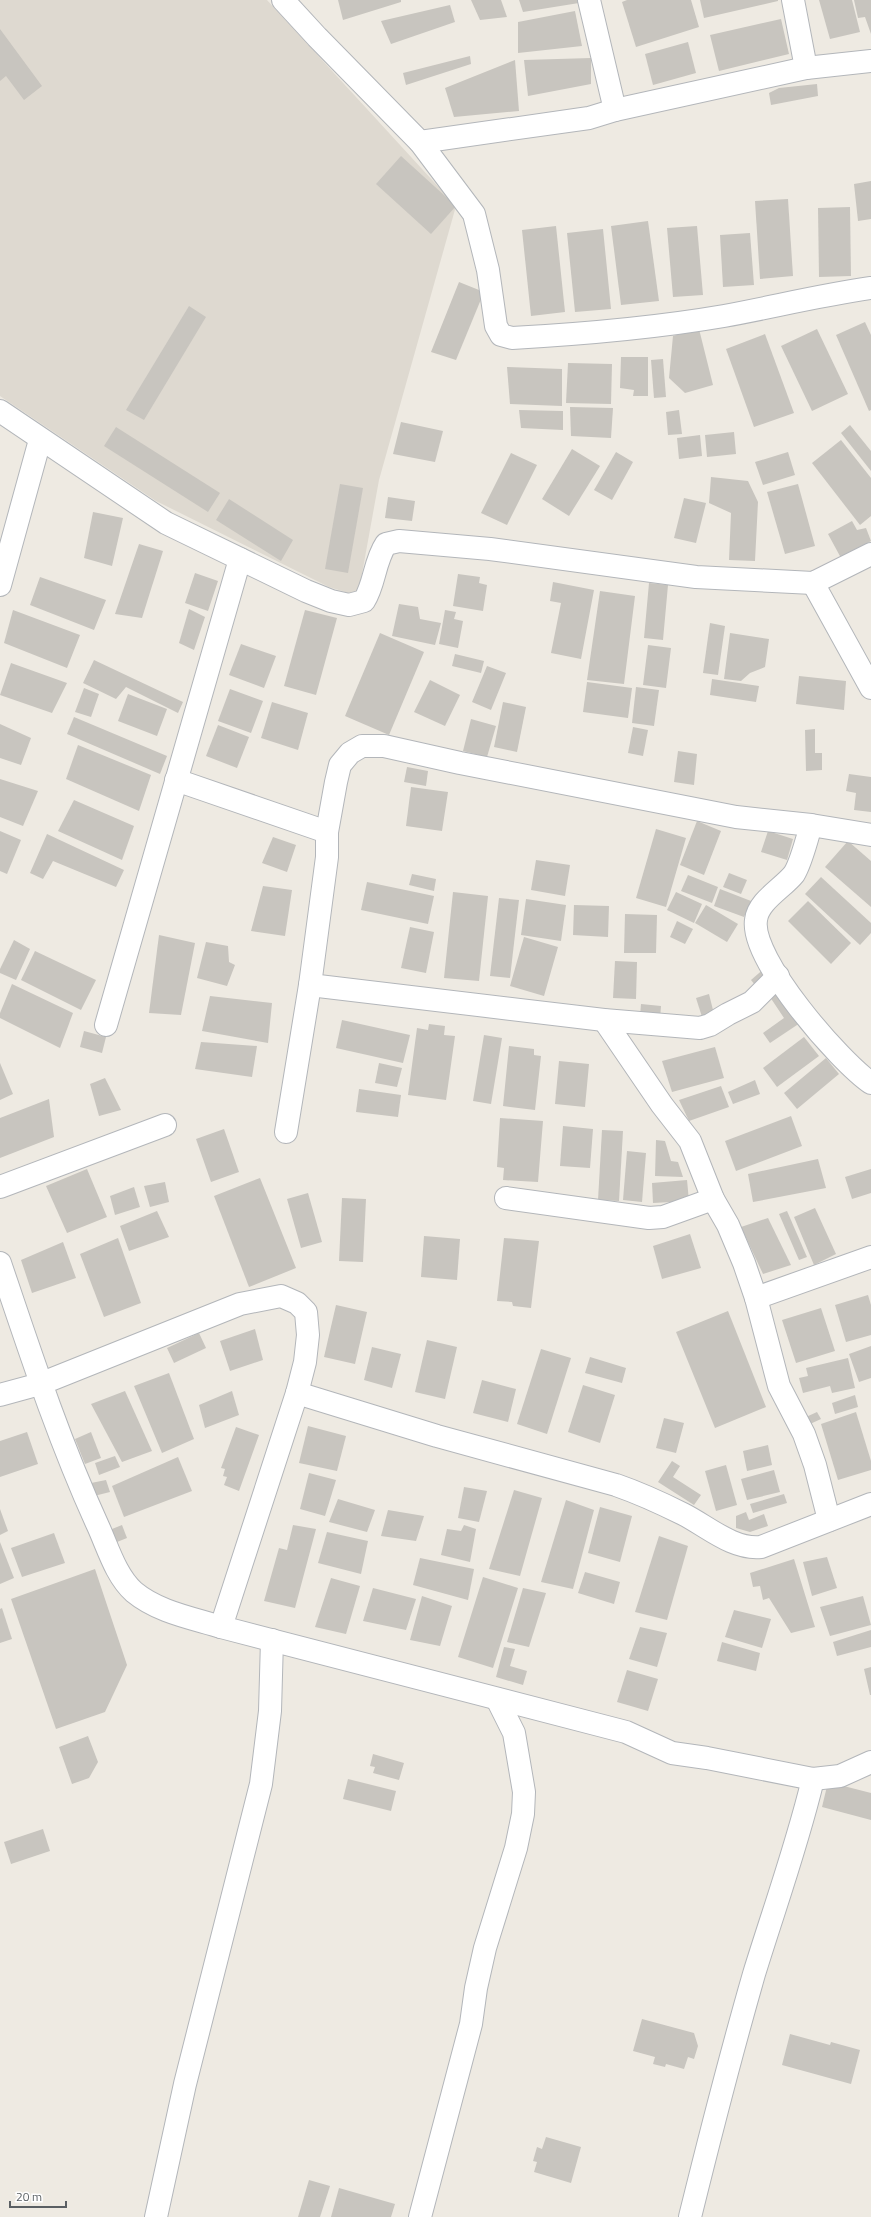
<svg xmlns="http://www.w3.org/2000/svg" width="871" height="2217" font-family="'Titillium Web',sans-serif">
<rect width="100%" height="100%" fill="#eeeae2"/>
<path fill="#ded9d0" d="M0 0H267L456 206 379 480 358 596 329 587 156 501 0 396Z"/>
<g fill="#c8c5bf">
<path d="M338 0H401V2L343 20Z"/>
<path d="M471 0H501L507 17 480 20Z"/>
<path d="M519 0H578L579 3 523 12Z"/>
<path d="M627 0H691L699 27 636 47 622 2Z"/>
<path d="M700 0H778V1L704 18Z"/>
<path d="M819 0H852L860 32 830 39Z"/>
<path d="M854 0H871V34L865 17 858 18Z"/>
<path d="M450 5 455 22 391 44 381 21Z"/>
<path d="M575 11 582 46 518 53V22Z"/>
<path d="M781 19 789 54 719 71 710 35Z"/>
<path d="M0 29 42 86 24 100 6 76 0 81Z"/>
<path d="M688 42 696 73 653 85 645 54Z"/>
<path d="M470 56 471 64 406 85 403 73Z"/>
<path d="M591 58V84L528 96 524 60Z"/>
<path d="M515 60 519 111 454 117 445 88Z"/>
<path d="M817 84 818 96 771 105 769 93 779 88Z"/>
<path d="M401 156 456 206 431 234 376 184Z"/>
<path d="M871 181V219L858 221 854 184Z"/>
<path d="M788 199 793 276 760 279 755 201Z"/>
<path d="M850 207 851 276 819 277 818 208Z"/>
<path d="M648 221 659 301 621 305 611 226Z"/>
<path d="M556 226 565 312 531 316 522 230Z"/>
<path d="M697 226 703 295 673 297 667 228Z"/>
<path d="M603 229 611 309 575 312 567 233Z"/>
<path d="M750 233 754 285 723 287 720 235Z"/>
<path d="M459 282 484 292 456 360 431 352Z"/>
<path d="M189 306 206 317 144 420 126 410Z"/>
<path d="M865 322 871 335V410L869 411 836 335Z"/>
<path d="M699 329 713 385 685 393 669 378 673 336Z"/>
<path d="M817 329 848 394 812 411 781 346Z"/>
<path d="M765 334 794 413 754 427 726 349Z"/>
<path d="M621 357H648V396H633L634 390 620 388Z"/>
<path d="M663 359 666 397 654 398 651 360Z"/>
<path d="M568 363 612 364 611 404 566 403Z"/>
<path d="M507 367 562 369V406L510 404Z"/>
<path d="M570 407 613 408 611 438 571 436Z"/>
<path d="M519 410 563 411V430L521 428Z"/>
<path d="M679 410 682 434 668 435 666 412Z"/>
<path d="M401 422 443 431 435 462 393 454Z"/>
<path d="M850 425 871 451V471L841 433Z"/>
<path d="M116 427 220 493 208 512 104 446Z"/>
<path d="M734 432 736 454 707 457 705 435Z"/>
<path d="M700 435 702 456 679 459 677 438Z"/>
<path d="M841 440 871 478V516L860 525 812 463Z"/>
<path d="M572 449 600 466 569 516 542 499Z"/>
<path d="M616 452 633 462 612 500 594 490Z"/>
<path d="M788 452 795 475 763 485 755 462Z"/>
<path d="M511 453 537 465 507 525 481 513Z"/>
<path d="M711 477 748 481 758 502 755 561 729 560 731 513 709 503Z"/>
<path d="M340 484 363 488 348 573 325 569Z"/>
<path d="M798 484 815 546 785 554 767 492Z"/>
<path d="M388 497 415 501 412 521 385 518Z"/>
<path d="M684 498 706 503 696 543 674 538Z"/>
<path d="M229 499 293 540 281 561 216 520Z"/>
<path d="M93 512 123 518 112 566 84 558Z"/>
<path d="M852 521 857 530 866 528 871 541 841 558 828 534Z"/>
<path d="M139 544 163 551 142 618 115 614Z"/>
<path d="M195 573 218 581 208 611 185 603Z"/>
<path d="M458 574 480 577 479 583 487 585 483 611 453 606Z"/>
<path d="M40 577 106 600 94 630 30 605Z"/>
<path d="M553 582 594 590 581 659 551 653 561 603 550 601Z"/>
<path d="M649 583 668 585 663 640 644 638Z"/>
<path d="M600 591 635 596 624 684 587 680Z"/>
<path d="M399 604 418 607 420 619 441 623 435 645 392 636Z"/>
<path d="M189 609 205 617 194 650 179 643Z"/>
<path d="M13 610 80 635 67 668 4 643Z"/>
<path d="M305 610 337 618 316 695 284 686Z"/>
<path d="M445 610 456 612 454 619 463 621 458 648 439 644Z"/>
<path d="M710 623 725 626 718 675 703 673Z"/>
<path d="M380 633 424 652 389 735 345 716Z"/>
<path d="M730 633 769 639 765 667 750 673 741 681 724 679Z"/>
<path d="M241 644 276 656 264 688 229 675Z"/>
<path d="M648 645 671 648 666 688 643 685Z"/>
<path d="M455 654 484 661 481 673 452 666Z"/>
<path d="M94 660 183 702 178 713 126 687 116 699 83 683Z"/>
<path d="M11 663 67 683 52 713 0 695Z"/>
<path d="M487 666 506 673 491 710 472 702Z"/>
<path d="M799 676 846 681 844 710 796 704Z"/>
<path d="M712 679 759 686 756 702 710 695Z"/>
<path d="M430 680 460 695 445 726 414 712Z"/>
<path d="M587 682 632 688 628 718 583 712Z"/>
<path d="M636 687 659 690 654 726 632 723Z"/>
<path d="M84 688 99 694 91 717 75 712Z"/>
<path d="M230 689 263 701 251 733 218 721Z"/>
<path d="M128 694 167 709 157 736 118 721Z"/>
<path d="M272 702 308 713 298 750 261 738Z"/>
<path d="M503 702 526 707 517 752 494 747Z"/>
<path d="M74 717 167 756 160 774 67 734Z"/>
<path d="M471 719 496 726 487 757 463 751Z"/>
<path d="M0 724 31 738 21 765 0 758Z"/>
<path d="M218 725 249 737 237 768 206 756Z"/>
<path d="M633 727 648 730 643 756 628 753Z"/>
<path d="M815 729V753H822V770L806 771 805 730Z"/>
<path d="M78 745 151 775 139 811 66 779Z"/>
<path d="M678 751 697 754 694 785 674 782Z"/>
<path d="M407 767 428 771 426 786 404 782Z"/>
<path d="M849 774 871 777V812L854 810 856 793 846 791Z"/>
<path d="M0 779 38 791 23 826 0 817Z"/>
<path d="M411 787 448 792 442 831 406 826Z"/>
<path d="M74 800 134 826 122 860 58 831Z"/>
<path d="M697 821 721 831 704 875 680 865Z"/>
<path d="M656 829 686 838 666 907 636 898Z"/>
<path d="M0 831 21 840 7 874 0 871Z"/>
<path d="M768 831 793 839 787 860 761 852Z"/>
<path d="M47 834 124 870 116 887 53 861 43 879 30 873Z"/>
<path d="M273 837 296 845 287 872 262 863Z"/>
<path d="M848 841 871 861V907L825 867Z"/>
<path d="M536 860 570 865 565 896 531 890Z"/>
<path d="M729 873 747 880 741 894 723 887Z"/>
<path d="M412 874 436 879 434 891 409 885Z"/>
<path d="M688 875 718 887 712 903 681 891Z"/>
<path d="M821 877 871 923V933L860 945 805 894Z"/>
<path d="M367 882 434 896 428 924 361 910Z"/>
<path d="M263 886 292 890 285 936 251 931Z"/>
<path d="M720 889 751 901 744 917 714 906Z"/>
<path d="M453 892 488 896 479 981 444 978Z"/>
<path d="M676 892 702 904 694 923 667 910Z"/>
<path d="M499 898 519 900 510 978 490 976Z"/>
<path d="M526 899 566 905 561 941 521 935Z"/>
<path d="M808 901 851 943 831 964 788 921Z"/>
<path d="M574 905 609 906 608 937 573 935Z"/>
<path d="M706 905 738 924 727 942 695 923Z"/>
<path d="M625 914 657 915 656 953H624Z"/>
<path d="M677 921 693 929 685 944 670 937Z"/>
<path d="M410 927 434 932 426 973 401 968Z"/>
<path d="M159 935 195 943 181 1015 149 1013Z"/>
<path d="M524 937 558 947 544 996 510 986Z"/>
<path d="M14 940 30 949 16 980 0 973V969Z"/>
<path d="M206 942 228 946 229 962 235 965 227 986 197 978Z"/>
<path d="M35 951 96 980 81 1010 21 980Z"/>
<path d="M615 961 637 962 636 999 613 998Z"/>
<path d="M766 967 759 990 751 980Z"/>
<path d="M12 984 73 1013 60 1048 0 1018V1013Z"/>
<path d="M782 989 803 1021 770 1043 763 1033 784 1018 770 997Z"/>
<path d="M709 994 714 1014 702 1017 696 998Z"/>
<path d="M210 996 272 1003 268 1043 202 1031Z"/>
<path d="M641 1004 661 1006 660 1019 640 1016Z"/>
<path d="M342 1020 410 1035 403 1063 336 1048Z"/>
<path d="M429 1024 445 1026 444 1035 455 1036 446 1100 408 1095 417 1028 428 1030Z"/>
<path d="M84 1031 106 1037 102 1053 80 1047Z"/>
<path d="M484 1035 502 1038 491 1104 473 1101Z"/>
<path d="M804 1037 819 1056 777 1087 763 1068Z"/>
<path d="M201 1042 257 1046 252 1077 195 1069Z"/>
<path d="M509 1046 534 1049V1055L541 1056 535 1110 503 1106Z"/>
<path d="M715 1047 724 1078 672 1092 662 1061Z"/>
<path d="M826 1058 839 1074 797 1109 784 1093Z"/>
<path d="M559 1061 589 1064 585 1107 555 1104Z"/>
<path d="M0 1063 13 1094 0 1100Z"/>
<path d="M379 1063 402 1068 397 1087 375 1083Z"/>
<path d="M105 1078 121 1110 99 1116 90 1084Z"/>
<path d="M755 1080 760 1094 733 1104 728 1092Z"/>
<path d="M721 1086 729 1107 689 1121 679 1100Z"/>
<path d="M359 1089 401 1095 398 1117 356 1112Z"/>
<path d="M49 1099 54 1137 0 1158V1118Z"/>
<path d="M791 1116 802 1146 736 1171 725 1141Z"/>
<path d="M500 1118 543 1121 538 1182 503 1180 504 1168 497 1167Z"/>
<path d="M563 1126 593 1129 590 1168 560 1166Z"/>
<path d="M224 1129 239 1172 211 1182 196 1139Z"/>
<path d="M602 1130 623 1131 619 1201 598 1200Z"/>
<path d="M656 1140 665 1141 671 1161 678 1162 683 1177 655 1176Z"/>
<path d="M627 1151 646 1153 642 1202 623 1200Z"/>
<path d="M818 1159 826 1188 753 1202 748 1174Z"/>
<path d="M87 1169 107 1217 67 1233 46 1186Z"/>
<path d="M871 1169V1193L852 1199 845 1177Z"/>
<path d="M260 1178 296 1268 249 1287 214 1196Z"/>
<path d="M687 1180 689 1201 653 1203 652 1183Z"/>
<path d="M165 1182 169 1202 150 1207 144 1186Z"/>
<path d="M134 1187 140 1207 115 1215 110 1196Z"/>
<path d="M308 1193 322 1242 301 1248 287 1199Z"/>
<path d="M342 1198 366 1199 363 1262 339 1261Z"/>
<path d="M815 1208 836 1254 814 1265 794 1217Z"/>
<path d="M157 1211 169 1237 129 1251 120 1226Z"/>
<path d="M787 1211 807 1257 799 1260 779 1214Z"/>
<path d="M768 1218 791 1265 763 1274 741 1227Z"/>
<path d="M690 1234 701 1268 662 1279 653 1246Z"/>
<path d="M424 1236 460 1239 457 1280 421 1277Z"/>
<path d="M118 1238 141 1303 104 1317 80 1254Z"/>
<path d="M504 1238 539 1241 531 1308 513 1306 512 1302 497 1301Z"/>
<path d="M63 1242 76 1278 32 1293 21 1260Z"/>
<path d="M868 1295 871 1305V1335L846 1342 835 1305Z"/>
<path d="M336 1305 367 1312 355 1364 324 1357Z"/>
<path d="M821 1308 835 1351 796 1363 782 1320Z"/>
<path d="M728 1311 766 1407 715 1428 676 1332Z"/>
<path d="M255 1329 263 1360 230 1371 220 1341Z"/>
<path d="M199 1333 206 1348 174 1363 167 1348Z"/>
<path d="M427 1340 457 1347 445 1399 415 1392Z"/>
<path d="M871 1346V1378L859 1382 849 1354Z"/>
<path d="M372 1347 401 1354 392 1388 364 1380Z"/>
<path d="M541 1349 571 1358 547 1434 517 1424Z"/>
<path d="M590 1357 626 1368 622 1383 585 1373Z"/>
<path d="M848 1358 855 1388 832 1393 830 1386 803 1393 799 1378 808 1376 806 1368Z"/>
<path d="M169 1373 194 1439 162 1453 134 1386Z"/>
<path d="M482 1380 516 1389 508 1422 473 1413Z"/>
<path d="M583 1385 615 1395 600 1443 568 1432Z"/>
<path d="M125 1391 152 1451 122 1462 91 1404Z"/>
<path d="M232 1391 239 1415 205 1428 199 1405Z"/>
<path d="M855 1395 858 1407 835 1414 832 1403Z"/>
<path d="M817 1412 821 1419 810 1424 806 1417Z"/>
<path d="M856 1412 871 1461V1470L838 1480 821 1424Z"/>
<path d="M664 1418 684 1423 676 1453 656 1448Z"/>
<path d="M308 1426 346 1436 337 1471 299 1463Z"/>
<path d="M236 1427 259 1435 239 1491 224 1485 227 1477 223 1476 225 1469 221 1468Z"/>
<path d="M27 1432 38 1464 0 1477V1441Z"/>
<path d="M91 1432 101 1458 85 1464 75 1439Z"/>
<path d="M768 1445 772 1465 747 1471 743 1451Z"/>
<path d="M115 1456 120 1467 99 1475 95 1463Z"/>
<path d="M178 1457 192 1491 124 1517 112 1486Z"/>
<path d="M672 1461 680 1466 673 1477 701 1495 694 1505 658 1482Z"/>
<path d="M726 1465 737 1505 716 1511 705 1471Z"/>
<path d="M774 1470 780 1492 747 1500 741 1479Z"/>
<path d="M309 1473 336 1480 325 1516 300 1509Z"/>
<path d="M106 1480 110 1492 94 1496 91 1483Z"/>
<path d="M464 1487 487 1491 479 1522 458 1518Z"/>
<path d="M514 1490 542 1498 520 1576 489 1569Z"/>
<path d="M784 1494 787 1503 753 1513 750 1504Z"/>
<path d="M338 1499 375 1510 367 1532 329 1522Z"/>
<path d="M566 1500 594 1510 573 1589 541 1582Z"/>
<path d="M600 1507 632 1516 620 1562 588 1553Z"/>
<path d="M0 1509 8 1531 0 1535Z"/>
<path d="M388 1510 424 1516 416 1541 381 1536Z"/>
<path d="M746 1512 749 1520 764 1514 768 1526 750 1532 736 1528V1516Z"/>
<path d="M122 1525 127 1538 112 1544 107 1531Z"/>
<path d="M293 1525 316 1529 295 1608 264 1601 279 1548 287 1550Z"/>
<path d="M464 1525 476 1529 470 1562 441 1555 447 1529 461 1531Z"/>
<path d="M327 1532 368 1541 361 1574 318 1563Z"/>
<path d="M54 1533 65 1563 22 1577 11 1548Z"/>
<path d="M659 1536 688 1546 667 1620 635 1612Z"/>
<path d="M0 1542 14 1578 0 1584Z"/>
<path d="M827 1557 837 1588 812 1596 803 1562Z"/>
<path d="M420 1558 474 1569 468 1600 413 1585Z"/>
<path d="M794 1559 815 1627 791 1633 769 1598 763 1600 760 1586 753 1587 750 1573Z"/>
<path d="M95 1569 127 1665 105 1712 56 1729 11 1599Z"/>
<path d="M585 1572 620 1582 614 1604 578 1593Z"/>
<path d="M483 1577 518 1588 493 1668 458 1657Z"/>
<path d="M331 1578 360 1586 346 1634 315 1627Z"/>
<path d="M373 1588 416 1599 406 1630 363 1621Z"/>
<path d="M523 1588 546 1593 529 1647 507 1642Z"/>
<path d="M422 1596 452 1606 440 1646 410 1640Z"/>
<path d="M863 1596 871 1625 830 1636 820 1607Z"/>
<path d="M2 1608 12 1639 0 1643V1609Z"/>
<path d="M734 1610 771 1619 762 1648 725 1637Z"/>
<path d="M640 1627 667 1633 657 1667 629 1659Z"/>
<path d="M871 1630V1647L837 1656 833 1642Z"/>
<path d="M722 1642 760 1653 756 1671 717 1661Z"/>
<path d="M504 1647 515 1649 510 1666 527 1671 523 1685 496 1677Z"/>
<path d="M871 1667V1695H870L864 1669Z"/>
<path d="M627 1670 658 1679 648 1711 617 1702Z"/>
<path d="M88 1736 98 1762 89 1778 72 1784 59 1747Z"/>
<path d="M373 1754 404 1763 399 1780 373 1773 375 1767 370 1766Z"/>
<path d="M348 1779 396 1791 391 1811 343 1799Z"/>
<path d="M828 1782 871 1793V1820L822 1807Z"/>
<path d="M43 1829 50 1851 11 1864 4 1842Z"/>
<path d="M642 2019 694 2033 698 2046 694 2059 688 2057 684 2069 666 2064 665 2067 653 2064 655 2057 633 2051Z"/>
<path d="M790 2034 830 2045 831 2042 860 2050 851 2084 782 2065Z"/>
<path d="M546 2137 581 2147 571 2183 534 2172 537 2162 533 2161 537 2147 542 2149Z"/>
<path d="M309 2180 330 2186 320 2217H298Z"/>
<path d="M339 2188 395 2204 391 2217H331Z"/>
</g>
<g fill="none" stroke-linecap="round" stroke-linejoin="round">
<defs>
<g id="minor">
<path d="M283 0 317 37 420 142 474 214 488 270 496 326 501 335 512 338C584 334 654 328 724 316 773 307 822 295 871 288"/>
<path d="M589 0 615 110"/>
<path d="M793 0 806 68"/>
<path d="M420 142 589 118 615 110 806 68 871 61"/>
<path d="M0 411 166 523 306 591 331 601 349 605 364 601C375 584 374 562 386 544L399 541 490 549 696 577 813 583 871 554"/>
<path d="M813 583 871 688"/>
<path d="M0 585 40 440"/>
<path d="M176 780 327 832"/>
<path d="M811 825C807 839 801 863 794 874 783 888 758 901 756 920 750 959 840 1062 871 1083"/>
<path d="M310 985 604 1020 700 1028 710 1025 728 1014 752 1002 778 976"/>
<path d="M604 1020 662 1105 690 1141 713 1199 728 1225 744 1263 756 1298 779 1386 804 1434 815 1465 829 1520"/>
<path d="M106 1025 240 559"/>
<path d="M286 1132 310 985 327 857V832L336 782 340 765 350 753 362 746H384L460 763 736 817 811 825 871 835"/>
<path d="M0 1187 165 1125"/>
<path d="M506 1198 649 1218 663 1217 713 1199"/>
<path d="M0 1263C30 1352 59 1441 98 1526 108 1548 116 1576 134 1592 158 1612 192 1618 221 1627L626 1732 672 1753 707 1758 813 1779 840 1776 871 1762"/>
<path d="M756 1298 871 1257"/>
<path d="M297 1393 437 1436 616 1485C639 1493 661 1503 683 1514 707 1526 733 1550 761 1547L871 1504"/>
<path d="M0 1395 40 1384 240 1304 281 1296 297 1303 306 1312 308 1335 305 1362 297 1393 221 1627"/>
<path d="M156 2217 185 2084 261 1784 270 1711 272 1640"/>
<path d="M420 2217 471 2024 476 1988 485 1948 516 1848 523 1814 524 1792 514 1733 497 1699"/>
<path d="M690 2217C710 2136 731 2054 754 1974 774 1909 797 1846 813 1779"/>
</g>
</defs>
<use href="#minor" stroke="#b3b6ba" stroke-width="24"/>
<use href="#minor" stroke="#fff" stroke-width="22"/>
</g>
<path d="M10 2201v6h56v-6" fill="none" stroke="#5a5f63" stroke-width="2"/>
<text x="16" y="2201" font-size="12" fill="#5a5f63" stroke="#ffffff" stroke-width="3" paint-order="stroke">20 m</text>
</svg>
